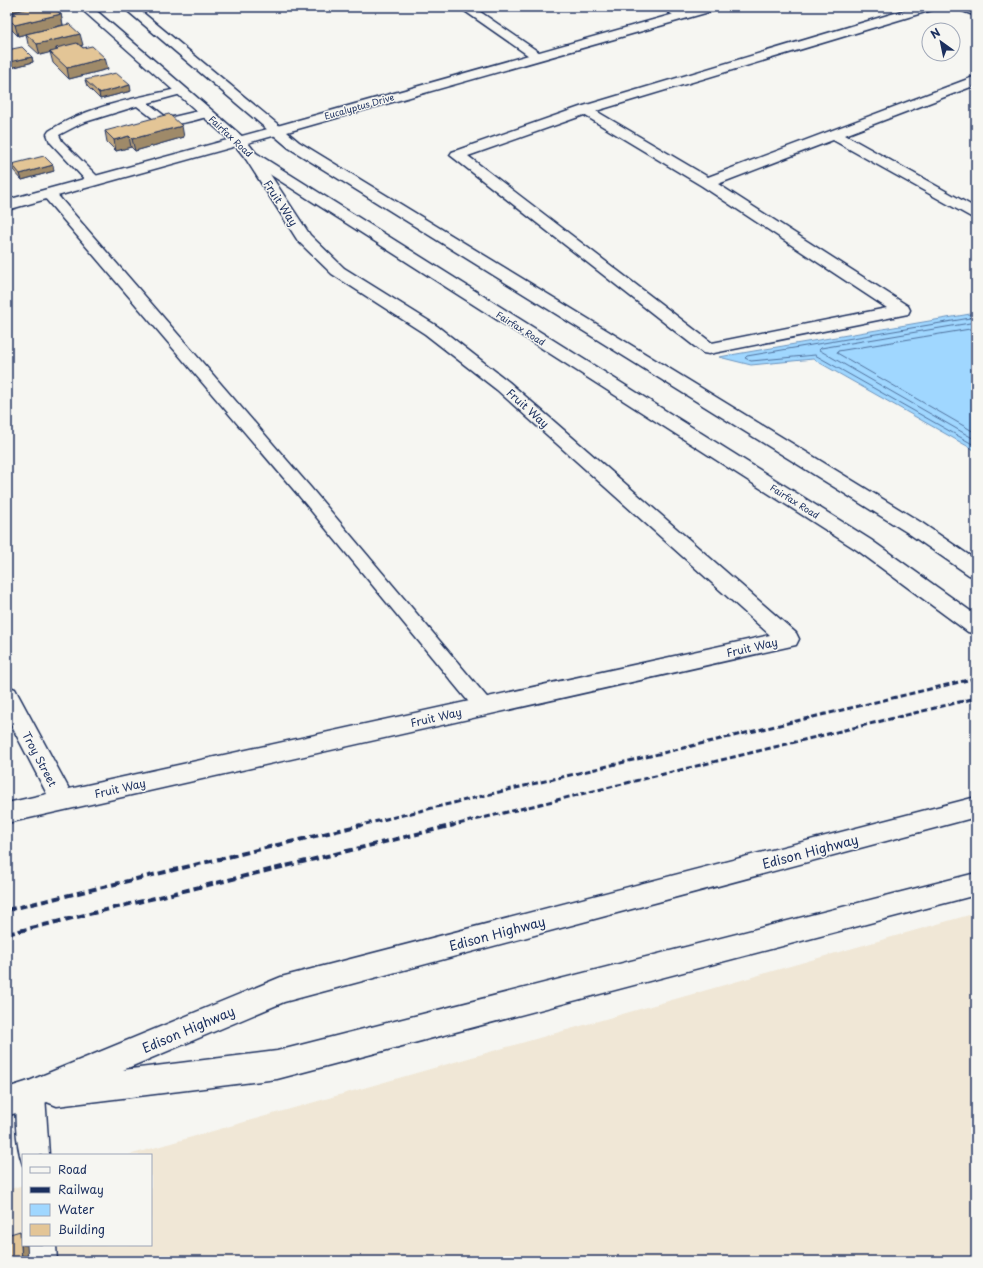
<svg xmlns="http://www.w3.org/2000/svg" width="983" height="1268" font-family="'Playpen Sans',sans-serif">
<rect width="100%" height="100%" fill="#f6f6f2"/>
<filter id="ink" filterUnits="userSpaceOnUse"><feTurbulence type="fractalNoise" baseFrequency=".025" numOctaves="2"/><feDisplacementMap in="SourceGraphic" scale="8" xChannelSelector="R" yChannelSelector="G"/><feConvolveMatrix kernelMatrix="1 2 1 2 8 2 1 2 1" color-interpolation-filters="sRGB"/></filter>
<g filter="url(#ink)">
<path fill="#f0e7d6" d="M976 913V1261H7V1190L23 1185V1245H151V1155H129Z"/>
<path fill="#a0d7ff" stroke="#6b94bf" d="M976 313V451L813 359 751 365 719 357Z"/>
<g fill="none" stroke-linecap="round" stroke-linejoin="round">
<g stroke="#50729e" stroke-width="1">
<path d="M976 317 747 356 745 358 751 361 815 355 976 446"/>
<path d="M976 322 821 348 819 350 976 440"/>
<path d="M976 328 838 351 837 353 976 433"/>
</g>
<defs>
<g id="service">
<path d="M660 7H672L685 16 680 19Z"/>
<path d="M181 88 185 89 187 91 185 93 148 103 166 117H173L207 109 213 113 211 116C194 120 176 127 159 123L137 106 82 123 59 135 62 141 99 178 100 181 99 184H89L50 142 47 134 49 131C87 106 137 98 181 88Z"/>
<path d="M49 190 54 191 311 488 491 702 494 707 491 712 484 715 477 712 299 496 44 197 43 194 44 191Z"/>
</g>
<g id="minor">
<path d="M459 7H473L543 55 537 59 532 58Z"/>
<path d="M915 7H934L932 10 596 111 708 177 976 76V85L845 135 976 208V219L971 217 833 140 718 184 908 306 910 310 908 314 709 354 703 353 450 155 452 152 580 107ZM584 115 702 186 887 308 712 343 468 156Z"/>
<path d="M958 7 976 8V16L960 10Z"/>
<path d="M275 127 280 128 282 131 280 134 7 210V200Z"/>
<path d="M251 152 256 153 310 235 344 268 437 326 509 382 796 633 799 639 796 645 7 823V803L47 794 7 717V686L15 689 69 789 770 635 497 390 425 334 332 274 298 241 244 156 246 153Z"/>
<path d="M30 1081 40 1085 45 1095 49 1155H23V1165C16 1147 12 1102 20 1085Z"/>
<path d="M24 1245H56L57 1261H25Z"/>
</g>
<path id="tertiary" d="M699 7H718L716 10 280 134H270L268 131 270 128Z"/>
<g id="secondary">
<path d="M79 7H92L244 138 256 153 871 540 976 615V634L968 632 857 550 246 159 234 144Z"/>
<path d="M123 7H136L299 142 922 523 976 560V577L969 575 908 533 289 148Z"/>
</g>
<path id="primary" d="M976 797V817L284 1002 123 1070 277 1051 976 873V895L277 1079 57 1106 47 1102 7 1116V1088L29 1081 281 977Z"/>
</defs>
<use href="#service" stroke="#1b2f5e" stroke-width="3"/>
<use href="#minor" stroke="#1b2f5e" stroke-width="3"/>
<use href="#tertiary" stroke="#1b2f5e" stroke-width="3"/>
<use href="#secondary" stroke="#1b2f5e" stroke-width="3"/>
<use href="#primary" stroke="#1b2f5e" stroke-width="3"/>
<use href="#service" fill="#f6f6f2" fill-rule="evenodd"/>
<use href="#minor" fill="#f6f6f2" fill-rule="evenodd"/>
<use href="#tertiary" fill="#f6f6f2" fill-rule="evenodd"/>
<use href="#secondary" fill="#f6f6f2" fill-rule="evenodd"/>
<use href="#primary" fill="#f6f6f2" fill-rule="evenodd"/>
<g stroke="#1b2f5e" stroke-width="3" stroke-dasharray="6 3" stroke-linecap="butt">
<path d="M357 826 976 678"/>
<path d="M450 826 976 698"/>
</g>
<g stroke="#1b2f5e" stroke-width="4" stroke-dasharray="8 4" stroke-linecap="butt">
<path d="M7 910 361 825"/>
<path d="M7 934 454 825"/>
</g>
</g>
<g fill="#c3a981" stroke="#1b2f5e">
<path d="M7 7 61 14 63 25 83 45H80L108 69 69 79 53 63 50 52 40 55 28 44 26 34 18 36 9 27 7 20Z"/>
<path d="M7 50 32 57 33 62 11 68 7 64Z"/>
<path d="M85 80 131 91 100 99 87 86Z"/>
<path d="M105 131 184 137 135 151 131 147 116 151 107 142Z"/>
<path d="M12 164 54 171 22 180 13 170Z"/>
</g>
<g fill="#9f8a69" stroke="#1b2f5e">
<path d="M7 7H43L13 12 14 14 7 16Z"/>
<path d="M61 14 63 25 18 36 15 25Z"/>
<path d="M80 34 83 45 58 51 56 48V51L40 55 37 44Z"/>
<path d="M32 57 33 62 11 68 9 62Z"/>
<path d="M105 58 108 69 69 79 67 68Z"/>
<path d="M130 85 131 91 100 99 99 93Z"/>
<path d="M182 126 184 137 135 151 132 139Z"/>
<path d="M7 130H8L10 136H7Z"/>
<path d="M129 136 131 147 116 151 114 140Z"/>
<path d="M53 165 54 171 22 180 20 174Z"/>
<path d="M20 1231 23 1235V1245H27L28 1261H22Z"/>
</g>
<g fill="#e3c596" stroke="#1b2f5e">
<path d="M35 7H52L61 14 15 25 7 17V16L16 14 13 12Z"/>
<path d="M69 24 80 34 37 44 26 34Z"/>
<path d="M77 43 83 48 92 46 105 58 67 68 50 52 58 50 56 48Z"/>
<path d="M22 47 32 57 9 62 7 60V50Z"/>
<path d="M116 73 130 85 99 93 85 80Z"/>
<path d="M169 114 182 126 132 139 129 136 114 140 105 131Z"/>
<path d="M44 156 53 165 20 174 12 164Z"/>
<path d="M20 1231 22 1261H7V1235Z"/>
</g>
</g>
<g text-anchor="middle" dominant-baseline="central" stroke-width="3" stroke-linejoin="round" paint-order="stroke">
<g font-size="9" fill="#1b2f5e" stroke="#f6f6f2">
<text transform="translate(359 106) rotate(-16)">Eucalyptus Drive</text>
<text transform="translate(231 136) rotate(43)">Fairfax Road</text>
<text transform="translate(521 328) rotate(32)">Fairfax Road</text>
<text transform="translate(795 501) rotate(32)">Fairfax Road</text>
</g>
<g font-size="11" fill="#1b2f5e" stroke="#f6f6f2">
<text transform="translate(281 203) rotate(57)">Fruit Way</text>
<text transform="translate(528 408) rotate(42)">Fruit Way</text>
<text transform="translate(752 647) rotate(-13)">Fruit Way</text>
<text transform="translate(436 717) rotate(-13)">Fruit Way</text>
<text transform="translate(40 759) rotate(62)">Troy Street</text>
<text transform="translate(120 788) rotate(-13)">Fruit Way</text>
</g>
<g font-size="13" fill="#1b2f5e" stroke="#f6f6f2">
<text transform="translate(810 851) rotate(-15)">Edison Highway</text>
<text transform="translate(497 933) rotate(-15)">Edison Highway</text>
<text transform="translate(188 1029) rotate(-23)">Edison Highway</text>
</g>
</g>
<rect width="983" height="1268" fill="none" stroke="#f6f6f2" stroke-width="24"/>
<rect x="12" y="12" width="959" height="1244" fill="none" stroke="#1b2f5e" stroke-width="1.5" filter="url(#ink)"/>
<rect x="22" y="1154" width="130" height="92" fill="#f6f6f2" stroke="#9ea6b7"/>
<rect x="30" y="1167" width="20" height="6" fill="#f6f6f2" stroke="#9ea6b7"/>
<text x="58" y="1174" font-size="12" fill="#1b2f5e">Road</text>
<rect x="30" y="1187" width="20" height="6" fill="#1b2f5e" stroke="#9ea6b7"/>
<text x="58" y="1194" font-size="12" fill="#1b2f5e">Railway</text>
<rect x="30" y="1204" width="20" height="12" fill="#a0d7ff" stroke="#9ea6b7"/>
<text x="58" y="1214" font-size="12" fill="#1b2f5e">Water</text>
<rect x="30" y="1224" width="20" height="12" fill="#e3c596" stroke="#9ea6b7"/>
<text x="58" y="1234" font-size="12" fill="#1b2f5e">Building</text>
<g transform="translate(941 42) rotate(327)"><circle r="19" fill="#f6f6f2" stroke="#9ea6b7"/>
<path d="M0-3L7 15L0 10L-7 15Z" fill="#1b2f5e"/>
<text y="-6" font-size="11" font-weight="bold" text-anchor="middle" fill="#1b2f5e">N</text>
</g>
</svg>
